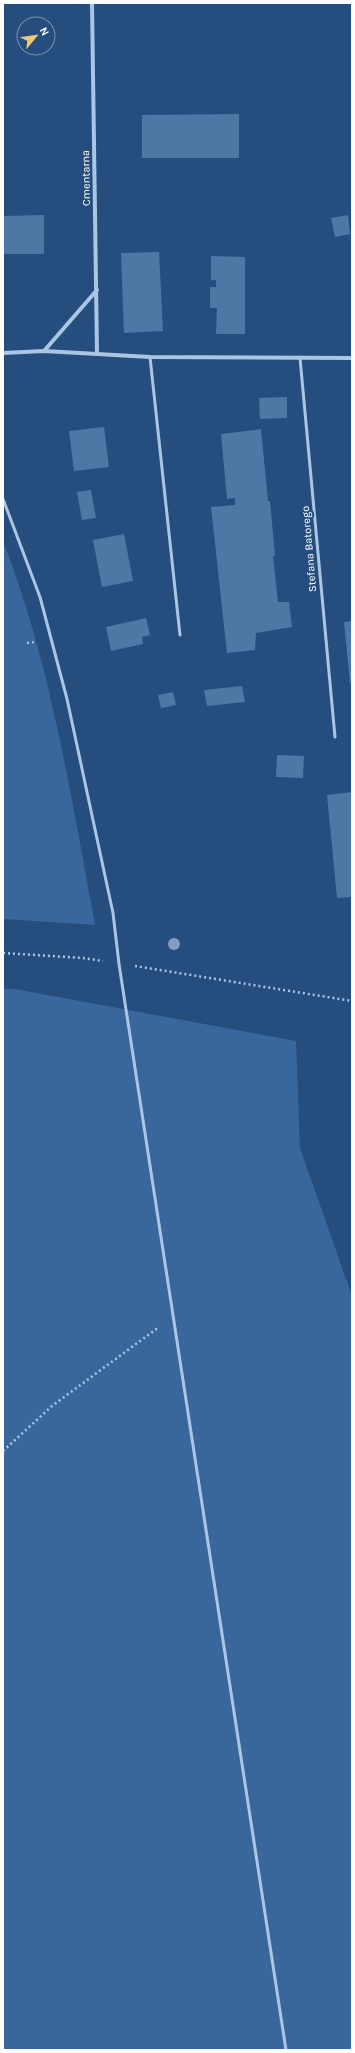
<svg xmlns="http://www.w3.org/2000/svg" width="355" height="2053" font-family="Karla,sans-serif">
<rect width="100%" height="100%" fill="#254d7e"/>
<g fill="#39679b">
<path d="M3 541C51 664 71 796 95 925L3 919Z"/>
<path d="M3 989H15L296 1041 300 1148 352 1296V2050H3Z"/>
</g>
<g fill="#4e77a6">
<path d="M239 114V158H142V115Z"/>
<path d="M44 215V254H3V217L5 216Z"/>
<path d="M348 215 350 234 335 237 331 218Z"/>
<path d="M159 252 163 331 124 333 121 253Z"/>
<path d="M211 256 245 257V334H216L217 308H210V287H216V280H211Z"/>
<path d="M287 397V418L260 419 259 398Z"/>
<path d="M104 427 109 467 74 471 69 431Z"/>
<path d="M261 429 268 501H270L275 556H273L278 602H289L292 627 256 633 255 650 227 653 211 507 235 505V498L227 499 221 434Z"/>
<path d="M91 490 96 518 82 520 77 492Z"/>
<path d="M124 534 133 581 102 587 93 540Z"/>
<path d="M146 618 150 635 142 637 143 644 111 651 106 627Z"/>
<path d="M352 621V682L350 683 344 622Z"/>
<path d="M242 686 245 702 207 706 204 690Z"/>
<path d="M173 692 176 705 161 708 158 695Z"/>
<path d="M277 755 304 756 303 778 276 777Z"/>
<path d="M352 792V897L337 898 327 795Z"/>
</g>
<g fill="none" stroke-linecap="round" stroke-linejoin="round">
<g stroke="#abc6e5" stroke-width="2.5" stroke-dasharray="2 3" stroke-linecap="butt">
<path d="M27 643 35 642"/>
<path d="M3 953 83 958 103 961"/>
<path d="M135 966 352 1001"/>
<path d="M3 1451 52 1406 159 1327"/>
</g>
<g stroke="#abc6e5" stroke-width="3">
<path d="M150 357 180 635"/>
<path d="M300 358 335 737"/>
<path d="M3 499 40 597 67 699 113 913 119 964 286 2050"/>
</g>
<g stroke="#abc6e5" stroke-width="4">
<path d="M92 3 97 353"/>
<path d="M44 351 97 290"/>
<path d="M3 353 44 351 150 357 352 358"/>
</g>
</g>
<circle fill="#829ebf" cx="174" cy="944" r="6"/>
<g text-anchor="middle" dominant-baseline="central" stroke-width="4" stroke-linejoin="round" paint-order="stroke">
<g font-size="11" fill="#fff" stroke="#254d7e">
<text transform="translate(86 178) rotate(-91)">Cmentarna</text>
<text transform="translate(309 549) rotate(-95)">Stefana Batorego</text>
</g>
</g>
<rect width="355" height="2053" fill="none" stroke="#ffffff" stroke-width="8"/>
<g transform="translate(36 36) rotate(61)"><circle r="19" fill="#254d7e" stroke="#7c94b2"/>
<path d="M0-3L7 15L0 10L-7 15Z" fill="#efc870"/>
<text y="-6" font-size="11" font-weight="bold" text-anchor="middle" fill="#ffffff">N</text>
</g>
</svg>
